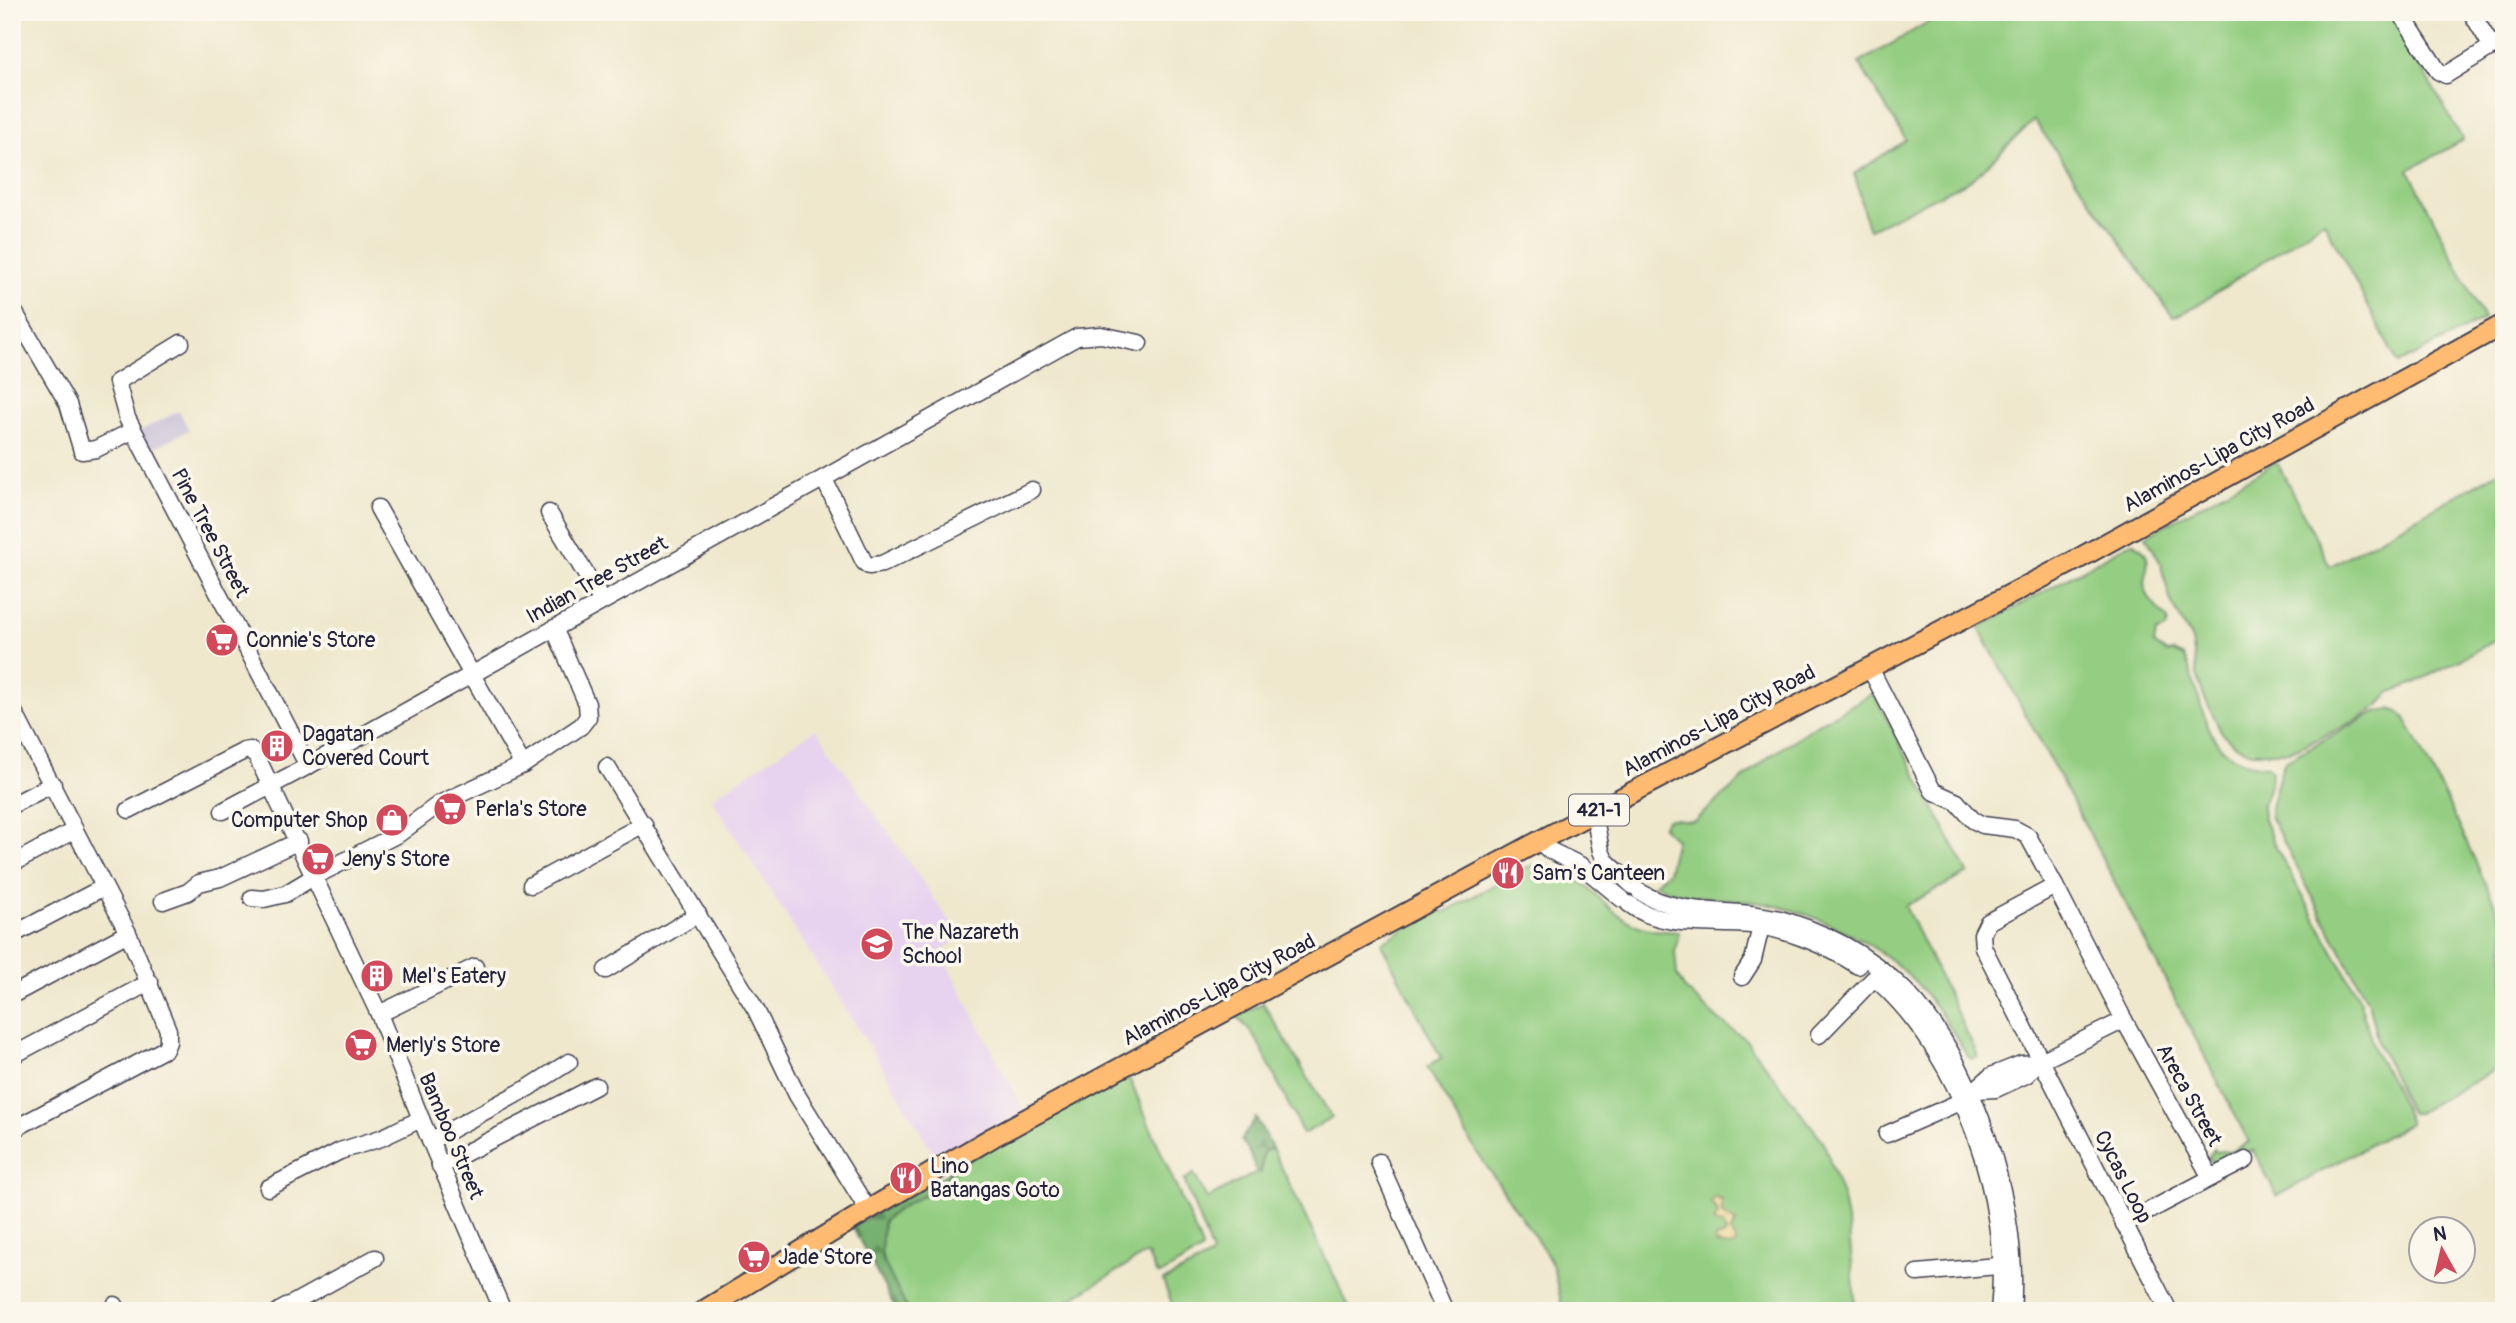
<svg xmlns="http://www.w3.org/2000/svg" width="2516" height="1323" font-family="Pangolin,sans-serif">
<defs>
<pattern id="forest-firs" width="22" height="20" patternUnits="userSpaceOnUse" patternTransform="scale(1.75)"><rect width="22" height="20" fill="#77b170"/><path d="M5 1l3.5 6h-7zM16 11l3.5 6h-7z" fill="#61905d"/></pattern>
<pattern id="sand-dots" width="8" height="8" patternUnits="userSpaceOnUse" patternTransform="scale(1.75)"><rect width="8" height="8" fill="#eeda9e"/><path d="M2 2h.1M6 6h.1" fill="none" stroke="#ccbb89" stroke-width="1.8" stroke-linecap="round"/></pattern>
</defs>
<rect width="100%" height="100%" fill="#fbf7ec"/>
<filter id="ink" filterUnits="userSpaceOnUse"><feTurbulence type="fractalNoise" baseFrequency=".0143" numOctaves="2"/><feDisplacementMap in="SourceGraphic" scale="14" xChannelSelector="R" yChannelSelector="G"/><feConvolveMatrix kernelMatrix="1 2 1 2 8 2 1 2 1" color-interpolation-filters="sRGB"/></filter>
<filter id="wash" filterUnits="userSpaceOnUse"><feTurbulence type="fractalNoise" baseFrequency=".00686" numOctaves="4" result="noise"/><feDisplacementMap in="SourceGraphic" scale="28" xChannelSelector="R" yChannelSelector="G"/><feGaussianBlur stdDeviation="1.57" result="paint"/><feColorMatrix in="noise" values="0 0 0 0 0 0 0 0 0 0 0 0 0 0 0 0 0 1.4 0 .05"/><feComposite in="paint" operator="in"/></filter>
<g filter="url(#wash)">
<rect width="100%" height="100%" fill="#efe8cd"/>
<path fill="#e7d2ef" d="M816 729 961 937 940 951 1025 1113 940 1164 875 1055 711 798Z"/>
<path fill="#c8bfd8" d="M179 411 189 430 146 452 136 433Z"/>
<g fill="#94ce82" stroke="#5b785e" stroke-width="2">
<path d="M1945 12H2390L2463 140 2409 170 2484 319 2398 364 2324 221 2193 308 2173 317 2034 120 1974 178 1869 230C1861 211 1862 193 1854 174L1906 140 1859 63Z"/>
<path d="M2277 462 2330 566 2504 469V636L2415 683 2391 692 2380 704 2361 718 2318 739 2289 752H2251L2234 745 2222 733 2204 697 2197 675 2192 640 2171 602 2160 562 2146 536Z"/>
<path d="M2132 542C2163 558 2136 576 2149 598 2154 606 2162 613 2168 620L2166 629 2156 633 2154 644 2167 653 2173 652 2184 657C2207 702 2198 763 2268 766L2272 771 2271 783 2262 806 2263 817 2274 844 2358 996 2375 1053 2397 1092 2410 1123 2277 1196 2253 1150 2221 1164 2208 1159 2214 1149 2216 1152 2234 1150 2249 1142 2081 817 1979 628Z"/>
<path d="M1873 693 1968 873 1905 906 1978 1056 1973 1059 1968 1057C1949 1024 1926 988 1896 964 1856 932 1805 909 1754 902 1719 897 1687 900 1654 884L1668 872 1676 839 1662 827 1666 820C1676 816 1684 823 1695 820L1770 756 1816 725Z"/>
<path d="M2390 709 2398 712 2404 717 2418 743 2456 819 2504 924V1065L2417 1113H2411L2407 1107 2378 1043 2368 1002 2270 816C2270 807 2281 770 2285 761L2376 712Z"/>
<path d="M1534 865C1584 865 1597 908 1636 925 1650 931 1665 931 1679 932L1675 952 1677 975 1684 988 1719 1020 1745 1039 1823 1141 1843 1199 1849 1231 1856 1311H1563L1553 1266 1544 1250 1476 1151 1427 1067 1441 1058 1381 943 1435 910 1445 912 1525 868Z"/>
<path d="M1263 1003 1332 1118 1303 1134 1256 1038 1237 1016Z"/>
<path d="M1124 1077 1130 1080 1202 1247 1201 1251 1160 1275 1156 1273 1148 1255H1144L1051 1311H908C895 1286 863 1238 890 1214 905 1201 926 1193 944 1184L948 1171Z"/>
<path d="M1272 1148 1351 1311H1173L1174 1309 1163 1281 1210 1257 1212 1253 1184 1180 1194 1174 1207 1199 1257 1172H1261L1263 1152Z"/>
</g>
<g fill="url(#forest-firs)" stroke="#4c6a56" stroke-width="2">
<path d="M1256 1118 1272 1148 1263 1152 1261 1173 1257 1172 1248 1150 1241 1140Z"/>
<path d="M951 1172 952 1178C930 1195 902 1202 883 1222L881 1256 908 1311H897L852 1226Z"/>
</g>
<path fill="url(#sand-dots)" stroke="#887e6c" stroke-width="2" d="M1715 1197 1722 1200V1214L1736 1222 1730 1233 1736 1241V1245C1731 1248 1718 1246 1714 1242L1715 1238 1723 1236 1726 1233 1723 1224 1714 1223 1718 1212 1711 1203Z"/>
</g>
<g filter="url(#ink)">
<g fill="none" stroke-linecap="round" stroke-linejoin="round">
<defs>
<g id="minor">
<path d="M2400 12 2438 71 2446 75 2504 39"/>
<path d="M2471 12 2492 47"/>
<path d="M12 308 68 404 82 451 96 449 132 431"/>
<path d="M181 343 117 382 127 418 308 766"/>
<path d="M824 479 864 562 869 566 882 564 1032 490"/>
<path d="M378 508 523 765"/>
<path d="M549 513 602 601"/>
<path d="M1870 668 1933 791 1957 802 1973 820 1983 825 2015 829 2028 836 2055 886"/>
<path d="M12 708 128 933 168 1030V1042L165 1049 12 1130"/>
<path d="M607 767 756 1010 797 1095 868 1210"/>
<path d="M12 805 53 784"/>
<path d="M129 810 244 751 250 750 256 755 379 1014 421 1119 503 1311"/>
<path d="M223 811 308 766 1077 337 1101 335 1139 343"/>
<path d="M1594 813 1601 851 1605 860 1633 886"/>
<path d="M1539 841 1549 850 1582 866 1622 899"/>
<path d="M12 864 75 830"/>
<path d="M531 885 644 824"/>
<path d="M1640 892C1684 919 1742 906 1790 922 1900 957 1953 1033 1988 1139 2006 1195 2017 1252 2012 1311"/>
<path d="M252 898 264 899 285 894 315 876 400 833 439 804 523 765 581 726 588 717 587 704 554 628"/>
<path d="M163 901 188 892 199 883 220 878 299 841"/>
<path d="M1629 904C1664 931 1719 920 1760 926 1794 932 1830 947 1858 966"/>
<path d="M12 935 104 887"/>
<path d="M606 970 698 914"/>
<path d="M1742 977 1753 960 1763 918"/>
<path d="M1879 982C1962 1057 2011 1200 1999 1311"/>
<path d="M12 995 128 933"/>
<path d="M379 1014 475 967"/>
<path d="M2124 1020 2055 886 1988 922 1982 934 1983 947 2169 1311"/>
<path d="M1819 1035 1882 970"/>
<path d="M12 1056 150 982"/>
<path d="M1976 1090 1996 1089 2026 1075 2037 1063"/>
<path d="M1887 1134 1962 1101 1991 1076 2021 1064 2037 1063 2124 1020 2211 1178 2124 1224"/>
<path d="M430 1141 528 1088 569 1062"/>
<path d="M1379 1162 1445 1311"/>
<path d="M440 1166 596 1086"/>
<path d="M2211 1178 2246 1160"/>
<path d="M268 1188 340 1151 381 1138 421 1119"/>
<path d="M1917 1273 2009 1265"/>
<path d="M115 1305 118 1311"/>
<path d="M12 1306 15 1311"/>
<path d="M279 1311 375 1258"/>
</g>
<path id="major" d="M703 1311 868 1210 993 1137 1539 841 2076 560 2504 324"/>
</defs>
<use href="#minor" stroke="#414051" stroke-width="19"/>
<use href="#major" stroke="#414051" stroke-width="23"/>
<use href="#minor" stroke="#fff" stroke-width="16"/>
<use href="#major" stroke="#ffbb71" stroke-width="19"/>
</g>
</g>
<defs>
<symbol id="supermarket-disc" viewBox="-11 -11 22 22"><circle r="9.5" fill="#d1495b" stroke="#fbf7ec"/><path d="M-6-5.5h2.5l.6 2H6L4.5 2H-2.5L-4.4-4H-6ZM-1.5 3.2a1.3 1.3 0 1 0 .1 0ZM3 3.2a1.3 1.3 0 1 0 .1 0Z" fill="#fff"/></symbol>
<symbol id="building-disc" viewBox="-11 -11 22 22"><circle r="9.5" fill="#d1495b" stroke="#fbf7ec"/><path d="M-4-6H4V6H1V3H-1V6H-4ZM-2.5-4.3h1.7v1.8h-1.7ZM.8-4.3h1.7v1.8H.8ZM-2.5-1h1.7V.8h-1.7ZM.8-1h1.7V.8H.8Z" fill="#fff"/></symbol>
<symbol id="shop-disc" viewBox="-11 -11 22 22"><circle r="9.5" fill="#d1495b" stroke="#fbf7ec"/><path d="M-5-2.5h2.3a2.7 3.5 0 0 1 5.4 0H5L5.5 6h-11ZM-1.5-2.5h3a1.5 2.3 0 0 0-3 0Z" fill="#fff"/></symbol>
<symbol id="restaurant-disc" viewBox="-11 -11 22 22"><circle r="9.5" fill="#d1495b" stroke="#fbf7ec"/><path d="M-5-6h1v4h1v-4h1v4h1v-4h1v5L-1.5 .5V6h-2V.5L-5-1ZM5-6V6H3V1.5H1.5Q1.5-4 5-6Z" fill="#fff"/></symbol>
<symbol id="school-disc" viewBox="-11 -11 22 22"><circle r="9.5" fill="#d1495b" stroke="#fbf7ec"/><path d="M0-5L7-2L0 1L-7-2ZM-4 1L0 2.5L4 1V4Q0 6-4 4Z" fill="#fff"/></symbol>
</defs>
<g fill-rule="evenodd">
<use href="#supermarket-disc" x="203" y="621" width="38" height="38"/>
<use href="#building-disc" x="258" y="727" width="38" height="38"/>
<use href="#supermarket-disc" x="431" y="790" width="38" height="38"/>
<use href="#shop-disc" x="373" y="801" width="38" height="38"/>
<use href="#supermarket-disc" x="299" y="840" width="38" height="38"/>
<use href="#restaurant-disc" x="1489" y="854" width="38" height="38"/>
<use href="#school-disc" x="858" y="925" width="38" height="38"/>
<use href="#building-disc" x="358" y="957" width="38" height="38"/>
<use href="#supermarket-disc" x="342" y="1026" width="38" height="38"/>
<use href="#restaurant-disc" x="887" y="1159" width="38" height="38"/>
<use href="#supermarket-disc" x="735" y="1238" width="38" height="38"/>
</g>
<g text-anchor="middle" dominant-baseline="central" stroke-width="7" stroke-linejoin="round" paint-order="stroke">
<rect fill="#fbf7ec" stroke="#636270" stroke-width="2" x="1569" y="794.5" width="60" height="31" rx="5"/>
<g font-size="19" font-weight="bold" fill="#22223b">
<text x="1599" y="810">421-1</text>
</g>
<g font-size="21" fill="#22223b" stroke="#fbf7ec">
<text transform="translate(2219 455) rotate(-29)">Alaminos-Lipa City Road</text>
<text transform="translate(210 533) rotate(62)">Pine Tree Street</text>
<text transform="translate(597 580) rotate(-29)">Indian Tree Street</text>
<text transform="translate(1719 721) rotate(-28)">Alaminos-Lipa City Road</text>
<text transform="translate(1219 990) rotate(-28)">Alaminos-Lipa City Road</text>
<text transform="translate(2189 1095) rotate(61)">Areca Street</text>
<text transform="translate(451 1136) rotate(67)">Bamboo Street</text>
<text transform="translate(2123 1177) rotate(63)">Cycas Loop</text>
</g>
<g font-size="21" fill="#22223b" stroke="#fbf7ec" text-anchor="start">
<text x="246" y="640">Connie's Store</text>
<text x="302" y="734">Dagatan<tspan x="302" dy="24">Covered Court</tspan></text>
<text x="475" y="809">Perla's Store</text>
<text x="368" y="820" text-anchor="end">Computer Shop</text>
<text x="342" y="859">Jeny's Store</text>
<text x="1532" y="873">Sam's Canteen</text>
<text x="902" y="932">The Nazareth<tspan x="902" dy="24">School</tspan></text>
<text x="402" y="976">Mel's Eatery</text>
<text x="386" y="1045">Merly's Store</text>
<text x="930" y="1166">Lino<tspan x="930" dy="24">Batangas Goto</tspan></text>
<text x="778" y="1257">Jade Store</text>
</g>
</g>
<rect width="2516" height="1323" fill="none" stroke="#fbf7ec" stroke-width="42"/>
<g transform="translate(2442 1250) rotate(352)"><circle r="33" fill="#fbf7ec" stroke="#a4a2a5" stroke-width="2"/>
<path d="M0-5L12 26L0 18L-12 26Z" fill="#d1495b"/>
<text y="-10" font-size="19" font-weight="bold" text-anchor="middle" fill="#22223b">N</text>
</g>
</svg>
